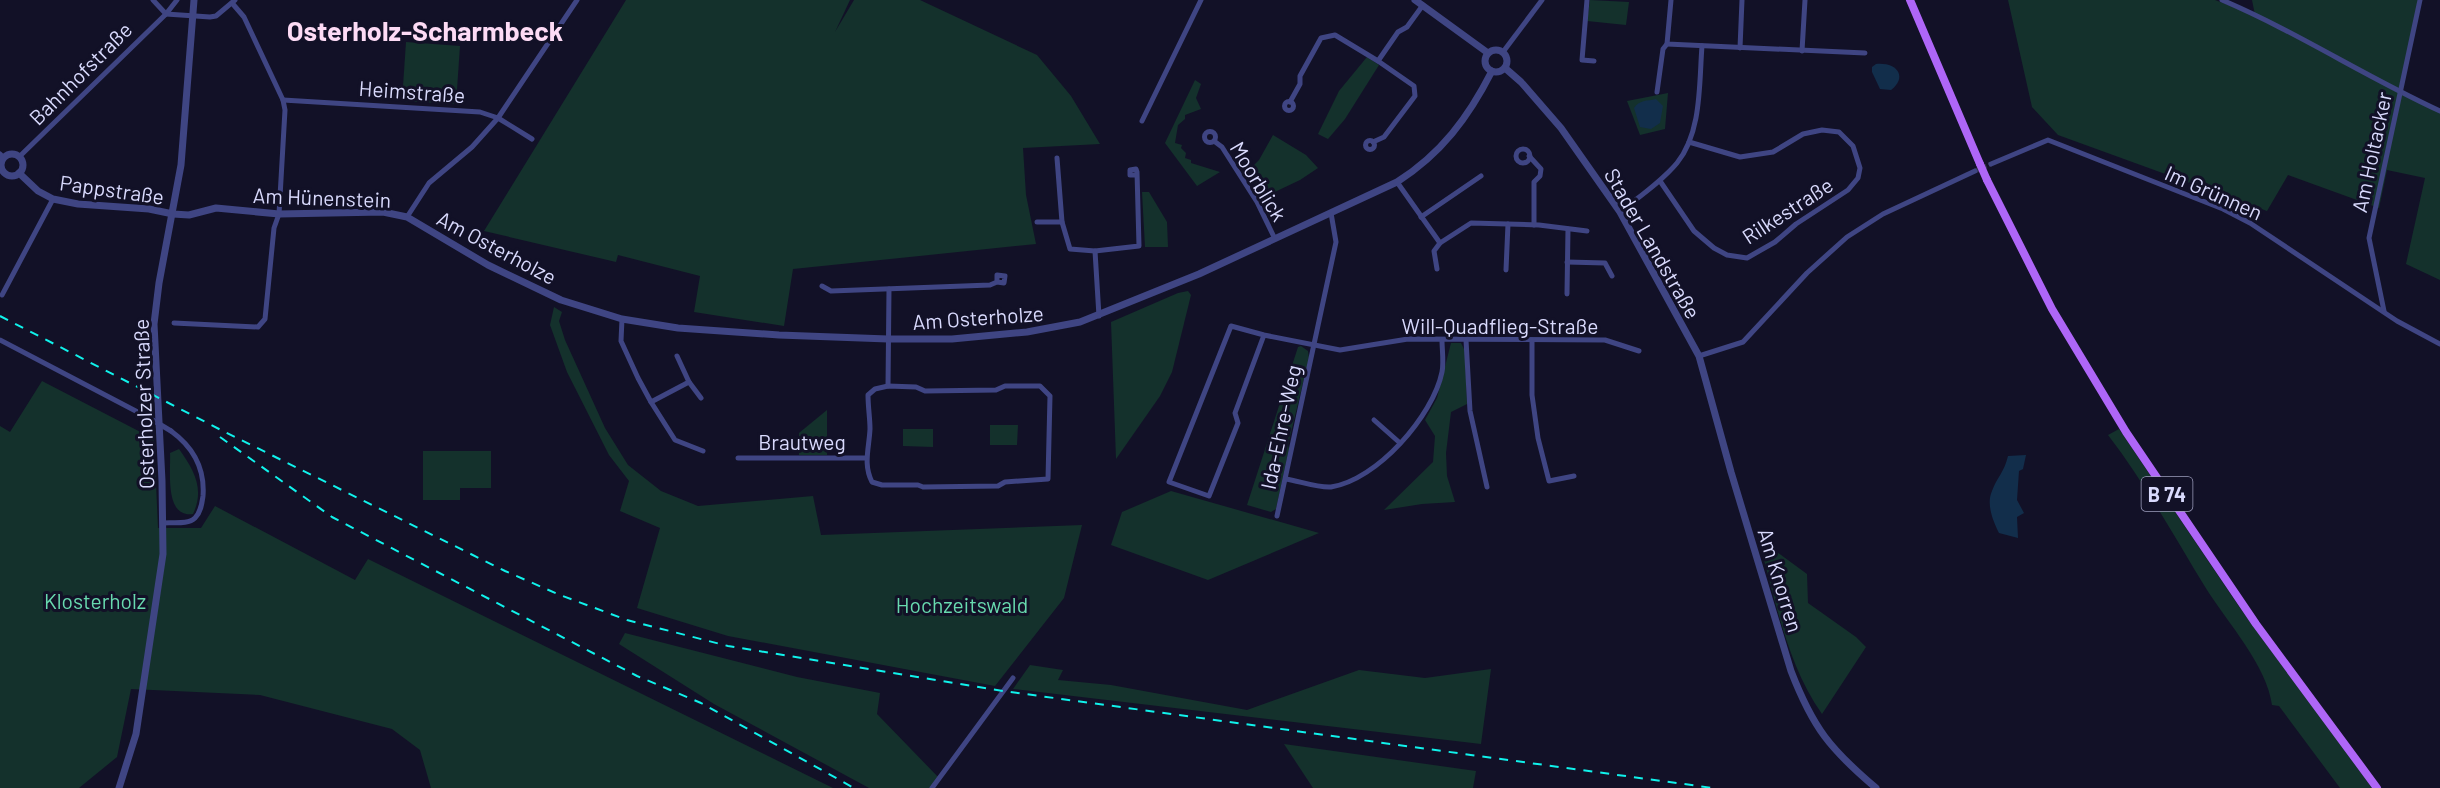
<svg xmlns="http://www.w3.org/2000/svg" width="2440" height="788" font-family="Barlow,sans-serif">
<rect width="100%" height="100%" fill="#121127"/>
<g fill="#14312c">
<path d="M626 0H850L835 32 854 0H920L1037 55 1071 96 1100 144 1023 148 1026 195 1036 244 793 269 784 326 694 312 700 276 618 255 616 262 484 231Z"/>
<path d="M1590 0 1629 2 1626 25 1587 21Z"/>
<path d="M2008 0H2215L2255 15 2252 0H2418L2401 93 2440 113V280L2406 264 2425 178 2387 170 2379 208 2288 175 2267 211 2058 135 2032 107Z"/>
<path d="M406 42 460 46 456 104 402 101Z"/>
<path d="M1367 57 1379 65 1345 119 1328 139 1318 134 1339 91Z"/>
<path d="M1195 80 1201 84 1196 98 1201 109 1185 115V119L1178 125 1175 143 1182 145 1181 148 1186 153 1185 158 1191 160V163L1220 172 1197 186 1165 143Z"/>
<path d="M1668 93 1665 129 1640 135 1627 101Z"/>
<path d="M1273 135 1306 155 1318 168 1300 180 1262 198 1247 172 1259 160Z"/>
<path d="M1142 192H1149L1167 222 1168 247H1145Z"/>
<path d="M1188 291 1191 295 1172 372 1160 396 1116 459 1111 322 1178 293Z"/>
<path d="M554 307 562 312 559 321 565 340 605 428 628 465 661 491 698 506 813 496 821 535 1082 525 1064 598 995 686 728 636 637 608 660 528 620 511 629 481 609 455 567 372 550 325Z"/>
<path d="M1451 343H1461L1465 351 1467 404 1451 412 1446 453 1447 476 1455 502 1422 504 1384 510 1433 462 1435 436 1425 420 1437 398Z"/>
<path d="M1301 346 1308 351 1309 358 1288 445 1289 449 1276 509 1271 512 1247 505 1298 347Z"/>
<path d="M42 381 154 439 158 528H201L215 506 355 580 368 559 833 788H431L420 750 392 729 260 695 131 689 117 757 79 788H0V426L10 432Z"/>
<path d="M827 410V455H799V433Z"/>
<path d="M990 425H1018L1017 445H990Z"/>
<path d="M903 429H933V447L903 446Z"/>
<path d="M2119 429 2242 611 2372 788H2340L2279 706 2272 705C2267 666 2228 623 2207 590 2175 538 2145 483 2108 435Z"/>
<path d="M179 449C194 470 205 489 193 514 164 518 171 471 170 453Z"/>
<path d="M423 451H491V488H460V500H423Z"/>
<path d="M1171 491 1319 533 1208 580 1111 545 1122 512Z"/>
<path d="M1758 538 1807 574 1808 603 1856 637 1866 647 1822 714C1786 663 1775 597 1758 538Z"/>
<path d="M625 633 797 677 880 693 877 714 940 779 933 788H869L714 704 619 644Z"/>
<path d="M1030 665 1063 670 1058 680 1111 685 1247 710 1359 670 1425 678 1491 669 1481 744 1013 689Z"/>
<path d="M1284 744 1476 771 1473 788H1313Z"/>
</g>
<g fill="#122e4b">
<path d="M1876 64C1897 62 1908 77 1891 90L1880 89 1872 72V67Z"/>
<path d="M1656 99 1663 106 1660 123 1651 129 1640 127 1634 108C1639 100 1647 101 1656 99Z"/>
<path d="M2026 455 2023 469 2019 471 2017 500 2024 513 2017 517 2018 538 1999 533C1993 521 1986 504 1992 491 1997 477 2004 473 2008 456Z"/>
</g>
<g fill="none" stroke-linecap="round" stroke-linejoin="round">
<path stroke="#302f47" stroke-width="5" stroke-dasharray="5 2.5" stroke-linecap="butt" d="M1975 171 1991 164"/>
<g stroke="#3f4583" stroke-width="5">
<path d="M153 0 166 14"/>
<path d="M1587 0 1582 60 1594 61"/>
<path d="M1671 0 1667 44 1865 53"/>
<path d="M2222 0C2297 32 2366 77 2440 111"/>
<path d="M166 14 210 17 216 16 235 0"/>
<path d="M1740 48 1742 0"/>
<path d="M1802 51 1805 0"/>
<path d="M1503 52 1542 0"/>
<path d="M1657 92 1663 49 1667 44"/>
<path d="M283 100 480 112 498 118 532 139"/>
<circle cx="1289" cy="106" r="4.5"/>
<path d="M1290 102 1300 84V76L1321 38 1335 35 1378 61"/>
<path d="M1142 121 1201 0"/>
<circle cx="1210" cy="137" r="5.5"/>
<circle cx="1370" cy="145" r="4.5"/>
<path d="M1214 141 1222 147 1257 202 1275 239"/>
<path d="M1373 142 1384 137 1415 96 1414 86 1378 61 1398 32 1407 27 1423 5"/>
<circle cx="1523" cy="156" r="7"/>
<path d="M0 154 4 158"/>
<path d="M1529 156 1541 169 1540 176 1534 182V225"/>
<path d="M19 157 166 14 177 0"/>
<path d="M1057 158 1062 222 1070 249 1095 251 1139 246 1137 172 1136 169 1130 170V175H1136"/>
<path d="M1991 164 2048 140 2223 209 2250 223 2397 321 2440 344"/>
<path d="M1660 181 1694 231 1714 248 1727 255 1747 258 1775 242 1796 224 1848 190 1858 178 1860 168 1853 146 1839 132 1822 130 1803 134 1773 152 1740 157 1689 142"/>
<path d="M1397 182 1440 243 1471 223 1539 225 1587 231"/>
<path d="M1620 212C1640 196 1661 182 1677 163 1702 132 1699 83 1702 46"/>
<path d="M407 217 429 183 472 147 498 118 577 0"/>
<path d="M1421 217 1481 176"/>
<path d="M1037 222H1062"/>
<path d="M1095 251 1099 316"/>
<path d="M1567 262 1605 263 1612 276"/>
<path d="M1437 269 1434 251 1440 243"/>
<path d="M1506 270 1508 224"/>
<path d="M822 286 831 291 990 285 997 282V275L1005 276 1004 283 997 282"/>
<path d="M1567 294 1568 229"/>
<path d="M2 295 53 199"/>
<path d="M2384 311 2369 238 2420 0"/>
<path d="M622 319 621 341 638 378 651 402 675 440 703 451"/>
<path d="M174 323 258 327 265 319 274 228 279 214 285 110 283 100 244 17 232 3"/>
<path d="M1264 335 1235 413 1238 423 1209 496 1169 482 1231 326 1264 335 1340 350 1408 339 1605 340 1639 351"/>
<path d="M0 340 151 419"/>
<path d="M1466 340 1470 411 1487 487"/>
<path d="M1532 340V395L1538 438 1549 481 1574 476"/>
<path d="M677 356 689 382 701 398"/>
<path d="M1699 356 1743 342 1807 273 1847 237 1883 214 1975 171"/>
<path d="M888 386 916 387 925 391 996 390 1005 386H1040L1050 396 1048 479 1005 482 998 486 923 487 918 485H882L872 482C863 464 869 449 870 429 870 418 868 407 868 395L875 389Z"/>
<path d="M888 386 889 289"/>
<path d="M651 402 689 382"/>
<path d="M1374 420 1400 443"/>
<path d="M738 458H866"/>
<path d="M1286 479C1299 481 1318 488 1331 487 1377 480 1433 416 1442 372 1444 362 1442 350 1442 340"/>
<path d="M1277 516 1336 242 1331 213"/>
<path d="M163 523C173 522 188 525 195 518 201 512 202 503 203 496 205 469 193 447 171 431"/>
<path d="M932 788 1013 678"/>
</g>
<g stroke="#3f4583" stroke-width="7">
<path d="M1415 0 1488 53"/>
<circle cx="1496" cy="61" r="11"/>
<path d="M1505 68 1521 82 1561 128 1620 212 1699 356 1731 472 1791 671C1813 728 1830 749 1876 788"/>
<circle cx="12" cy="165" r="11"/>
<path d="M19 173 38 191 53 199 78 204 149 209 173 214 189 215 216 208 279 214 383 212 407 217 488 265 561 300 622 319 678 328 779 335 888 339H952L1027 332 1080 322 1199 274 1397 182C1441 154 1468 118 1492 71"/>
<path d="M119 788 136 734 163 554 162 481 154 324 159 283 181 165 194 0"/>
</g>
<g stroke="#ae66f7" stroke-width="8">
<path d="M1910 0 1980 164"/>
<path d="M1987 180 2052 309 2126 432 2256 624 2377 788"/>
</g>
<g stroke="#10f2eb" stroke-width="2" stroke-dasharray="9 8" stroke-linecap="butt">
<path d="M0 316 219 429 505 571 560 595 627 620 728 646 1003 691 1713 788"/>
<path d="M220 437 332 517 637 676 701 703 854 788"/>
</g>
<path stroke="#3f4583" stroke-width="5" d="M151 419 171 431"/>
<path stroke="#ae66f7" stroke-width="8" d="M1980 164 1987 180"/>
</g>
<g text-anchor="middle" dominant-baseline="central" stroke-width="6" stroke-linejoin="round" paint-order="stroke">
<rect fill="#121127" stroke="#9d9ebd" stroke-width="1.5" x="2141.5" y="477" width="51" height="34" rx="4.5"/>
<g font-size="20" font-weight="bold" fill="#d9dafd">
<text x="2167" y="494">B 74</text>
</g>
<g font-size="21" fill="#d9dafd" stroke="#121127">
<text transform="translate(80 73) rotate(-45)">Bahnhofstraße</text>
<text transform="translate(412 91) rotate(4)">Heimstraße</text>
<text transform="translate(2371 152) rotate(-78)">Am Holtacker</text>
<text transform="translate(1259 181) rotate(59)">Moorblick</text>
<text transform="translate(112 189) rotate(8)">Pappstraße</text>
<text transform="translate(2214 192) rotate(24)">Im Grünnen</text>
<text transform="translate(322 197) rotate(2)">Am Hünenstein</text>
<text transform="translate(1787 210) rotate(-33)">Rilkestraße</text>
<text transform="translate(1653 243) rotate(60)">Stader Landstraße</text>
<text transform="translate(497 247) rotate(28)">Am Osterholze</text>
<text transform="translate(978 317) rotate(-4)">Am Osterholze</text>
<text x="1500" y="325">Will-Quadflieg-Straße</text>
<text transform="translate(143 404) rotate(-92)">Osterholzer Straße</text>
<text transform="translate(1280 427) rotate(-78)">Ida-Ehre-Weg</text>
<text x="802" y="441">Brautweg</text>
<text transform="translate(1781 580) rotate(73)">Am Knorren</text>
</g>
<g font-size="21" fill="#68daaf" stroke="#121127">
<text x="95" y="600">Klosterholz</text>
<text x="962" y="604">Hochzeitswald</text>
</g>
<g font-size="27" font-weight="bold" fill="#fddbf5" stroke="#121127">
<text x="425" y="30">Osterholz-Scharmbeck</text>
</g>
</g>
</svg>
